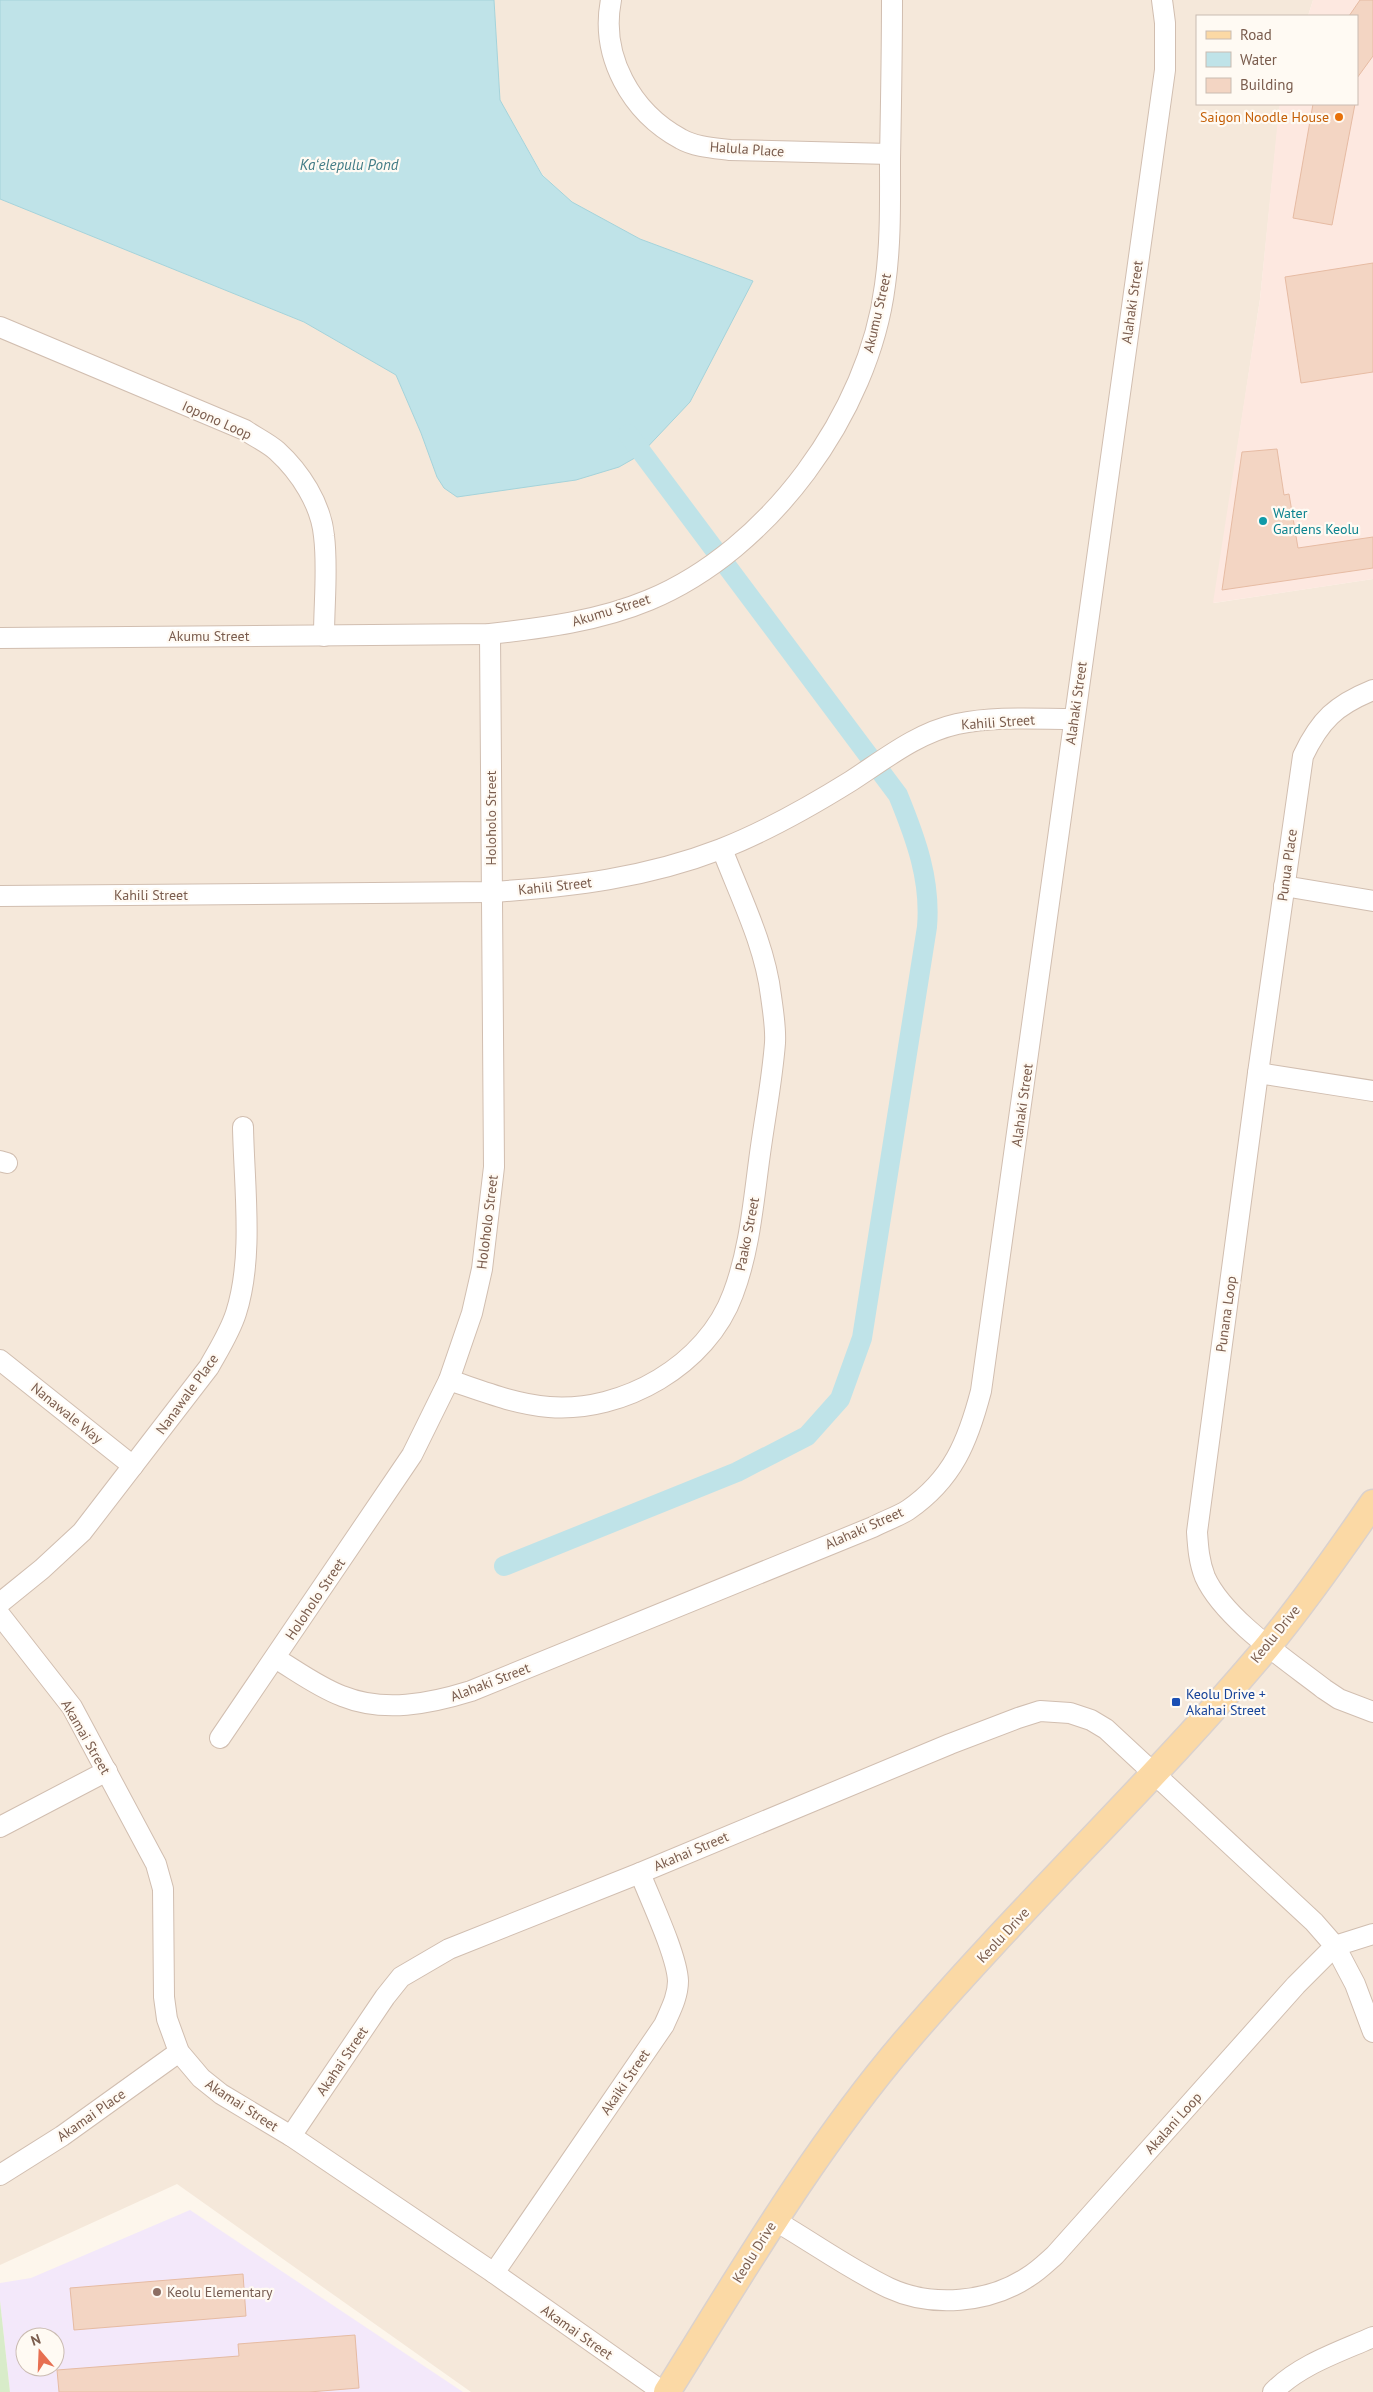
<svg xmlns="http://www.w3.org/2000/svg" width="1373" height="2392" font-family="'PT Sans',sans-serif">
<rect width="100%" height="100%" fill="#fdf6ec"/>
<path fill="#f5e8da" d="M494 0H1313L1308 16H1197V104H1280L1260 299 1214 603 1373 579V2392H471L177 2184 0 2265V199L304 322 396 375 421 433 437 477 640 455 654 439 752 281 640 239 572 202 542 174 500 100Z"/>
<path fill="#fde8e0" d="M1313 0H1373V579L1213 603 1260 299 1279 108 1280 104H1357V16H1308Z"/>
<path fill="#f3e8fa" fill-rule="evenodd" d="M190 2210 463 2392H10L0 2301V2283L31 2278ZM25 2337H55V2367H25Z"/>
<path fill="#d8ecc9" d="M0 2301 10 2392H0Z"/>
<path fill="#bfe3e8" stroke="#a5d3da" d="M0 0H494L500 100 542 175 572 202 640 239 753 281 690 402 640 455 619 467 576 480 457 497 444 488 437 477 421 433 396 375 304 322 0 199Z"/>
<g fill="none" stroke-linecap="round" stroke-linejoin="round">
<path stroke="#bfe3e8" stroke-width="20" d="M504 1566 737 1472 807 1436 840 1399 862 1338 927 927C931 880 916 839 898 795L628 434"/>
</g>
<g fill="#f3d5c3" stroke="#e6bba3">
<path d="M1360 0H1373V56L1357 78V16H1349Z"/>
<path d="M1313 104H1355L1332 225 1293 218Z"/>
<path d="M1373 263V372L1301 383 1285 277Z"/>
<path d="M1277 449 1284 495 1289 494 1298 548 1373 537V568L1222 590 1242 452Z"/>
<path d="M243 2274 246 2316 74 2330 70 2288Z"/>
<path d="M355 2335 359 2388 309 2392H59L57 2370 239 2356 238 2344Z"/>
</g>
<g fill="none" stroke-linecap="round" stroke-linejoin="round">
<defs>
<g id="minor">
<path d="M611 0C600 56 631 112 681 139 695 147 714 148 730 150L890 154"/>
<path d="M0 327 245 430C255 437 268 443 277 451 300 472 321 504 324 536 328 568 324 603 324 636"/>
<path d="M0 638 490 634C543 628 599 621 649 600 769 550 869 413 885 285 891 243 890 201 890 160 891 106 892 53 892 0"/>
<path d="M1284 886 1373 901"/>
<path d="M0 896 491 892C571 887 646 878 721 849 762 833 814 804 851 781 885 759 917 733 957 724 995 716 1035 719 1074 719"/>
<path d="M1258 1073 1303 756C1320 720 1336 705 1373 690"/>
<path d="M1373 1091 1258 1073 1197 1532C1198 1547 1199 1562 1205 1577 1224 1619 1288 1661 1324 1689L1339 1699 1373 1712"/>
<path d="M0 1161 7 1163"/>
<path d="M0 1360 133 1466"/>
<path d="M449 1380C482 1391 514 1404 549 1407 623 1413 707 1365 733 1294 749 1252 753 1206 759 1161 764 1122 772 1082 775 1043 776 1028 773 1011 771 996 765 945 740 896 722 849"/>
<path d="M0 1603 42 1569 82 1532 209 1367C219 1349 230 1332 236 1313 254 1257 244 1185 243 1127"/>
<path d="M0 1615 72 1707 156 1864 163 1889 164 1997 167 2019 179 2052 201 2078 221 2094 291 2136 494 2273 663 2392"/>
<path d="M275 1658C297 1671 318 1687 342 1696 384 1713 429 1704 471 1691L873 1527C884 1521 897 1517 908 1510 953 1479 968 1441 981 1391L1165 70V23L1162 0"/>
<path d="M220 1738 412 1455 449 1380 472 1313 482 1269 494 1167 490 634"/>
<path d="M0 1827 107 1771"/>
<path d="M1373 1934 1335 1946 1355 1984 1373 2032"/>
<path d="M291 2136 385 1997 401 1977 449 1949 640 1873 950 1744 1018 1718 1040 1711 1070 1713 1091 1720 1106 1729 1314 1922 1335 1946 1296 1985 1055 2255C1046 2263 1038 2271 1028 2277 989 2303 932 2308 889 2288 849 2269 812 2242 774 2220"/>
<path d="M0 2175 62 2136 179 2052"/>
<path d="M494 2273 664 2025C670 2011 678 1997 678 1981 677 1955 650 1899 640 1873"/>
<path d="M1273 2392C1299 2365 1339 2352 1373 2337"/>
</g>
<path id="major" d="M667 2392C742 2272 813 2150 905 2042 1021 1906 1153 1783 1268 1646 1306 1600 1340 1551 1373 1503"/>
</defs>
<use href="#minor" stroke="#d1beb0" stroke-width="22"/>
<use href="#major" stroke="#dad1cd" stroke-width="29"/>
<use href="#minor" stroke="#fff" stroke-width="20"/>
<use href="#major" stroke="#fbd9a5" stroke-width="26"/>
</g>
<circle fill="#e8710a" stroke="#fffaf3" stroke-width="2" cx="1339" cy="117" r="5"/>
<circle fill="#0f9aa8" stroke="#fffaf3" stroke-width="2" cx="1263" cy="521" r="5"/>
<rect fill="#1a4fb4" stroke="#fffaf3" stroke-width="2" x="1171" y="1697" width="10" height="10" rx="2.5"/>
<circle fill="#8d6e63" stroke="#fffaf3" stroke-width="2" cx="157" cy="2292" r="5"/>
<g text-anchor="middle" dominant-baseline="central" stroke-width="4.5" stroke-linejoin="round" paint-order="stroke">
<g font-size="14" fill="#c56008" stroke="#fffaf3" text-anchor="end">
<text x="1329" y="117">Saigon Noodle House</text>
</g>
<g font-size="14" fill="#7a5c4d" stroke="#fffaf3">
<text transform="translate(747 149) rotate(4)">Halula Place</text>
<text transform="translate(1132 302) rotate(-82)">Alahaki Street</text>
<text transform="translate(877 313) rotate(-77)">Akumu Street</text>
<text transform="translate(217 420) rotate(24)">Iopono Loop</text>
<text transform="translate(611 610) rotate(-17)">Akumu Street</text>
<text x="209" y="636">Akumu Street</text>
<text transform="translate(1076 703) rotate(-82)">Alahaki Street</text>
<text transform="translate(998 722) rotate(-4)">Kahili Street</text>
<text transform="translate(491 818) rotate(-90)">Holoholo Street</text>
<text transform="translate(1287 865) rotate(-82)">Punua Place</text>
<text transform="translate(555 886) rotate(-6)">Kahili Street</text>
<text x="151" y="895">Kahili Street</text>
<text transform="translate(1022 1105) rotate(-82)">Alahaki Street</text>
<text transform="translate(487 1222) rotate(-83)">Holoholo Street</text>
<text transform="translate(747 1234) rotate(-79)">Paako Street</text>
<text transform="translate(1226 1314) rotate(-82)">Punana Loop</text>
<text transform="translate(187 1394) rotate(-54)">Nanawale Place</text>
<text transform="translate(67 1413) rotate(39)">Nanawale Way</text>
<text transform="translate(864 1528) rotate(-24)">Alahaki Street</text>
<text transform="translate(315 1599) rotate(-56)">Holoholo Street</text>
<text transform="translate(1275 1634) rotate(-51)">Keolu Drive</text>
<text transform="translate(490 1682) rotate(-21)">Alahaki Street</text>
<text transform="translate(86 1737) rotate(60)">Akamai Street</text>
<text transform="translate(691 1851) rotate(-23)">Akahai Street</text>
<text transform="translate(1003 1935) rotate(-47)">Keolu Drive</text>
<text transform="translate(342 2061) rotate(-56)">Akahai Street</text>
<text transform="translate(625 2082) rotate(-56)">Akaiki Street</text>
<text transform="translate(242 2105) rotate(33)">Akamai Street</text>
<text transform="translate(91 2115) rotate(-35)">Akamai Place</text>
<text transform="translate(1173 2123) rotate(-48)">Akalani Loop</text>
<text transform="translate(754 2252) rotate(-58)">Keolu Drive</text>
<text transform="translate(577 2332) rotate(35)">Akamai Street</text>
</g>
<g font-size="14" fill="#0d838f" stroke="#fffaf3" text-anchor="start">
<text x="1273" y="513">Water<tspan x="1273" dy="16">Gardens Keolu</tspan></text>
</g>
<g font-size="14" fill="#164399" stroke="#fffaf3" text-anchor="start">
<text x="1186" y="1694">Keolu Drive +<tspan x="1186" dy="16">Akahai Street</tspan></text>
</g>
<g font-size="14" fill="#785e54" stroke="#fffaf3" text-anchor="start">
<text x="167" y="2292">Keolu Elementary</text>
</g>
<g font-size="15" font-style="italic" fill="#437c86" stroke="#fffaf3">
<text x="349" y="164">Kaʻelepulu Pond</text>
</g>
</g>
<rect x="1196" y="15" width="162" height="90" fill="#fffaf3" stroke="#cabbb1"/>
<rect x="1206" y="31" width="25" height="8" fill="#fbd9a5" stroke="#cabbb1"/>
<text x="1240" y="40" font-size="15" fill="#7a5c4d">Road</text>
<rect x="1206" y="52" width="25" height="15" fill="#bfe3e8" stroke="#cabbb1"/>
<text x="1240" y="65" font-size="15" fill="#7a5c4d">Water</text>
<rect x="1206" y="78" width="25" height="15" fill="#f3d5c3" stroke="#cabbb1"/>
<text x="1240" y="90" font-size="15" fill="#7a5c4d">Building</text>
<g transform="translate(40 2352) rotate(341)"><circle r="24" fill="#fffaf3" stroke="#cabbb1"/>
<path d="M0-4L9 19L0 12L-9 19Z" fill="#e76f51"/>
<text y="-8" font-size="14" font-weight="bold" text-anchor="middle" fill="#7a5c4d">N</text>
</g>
</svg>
